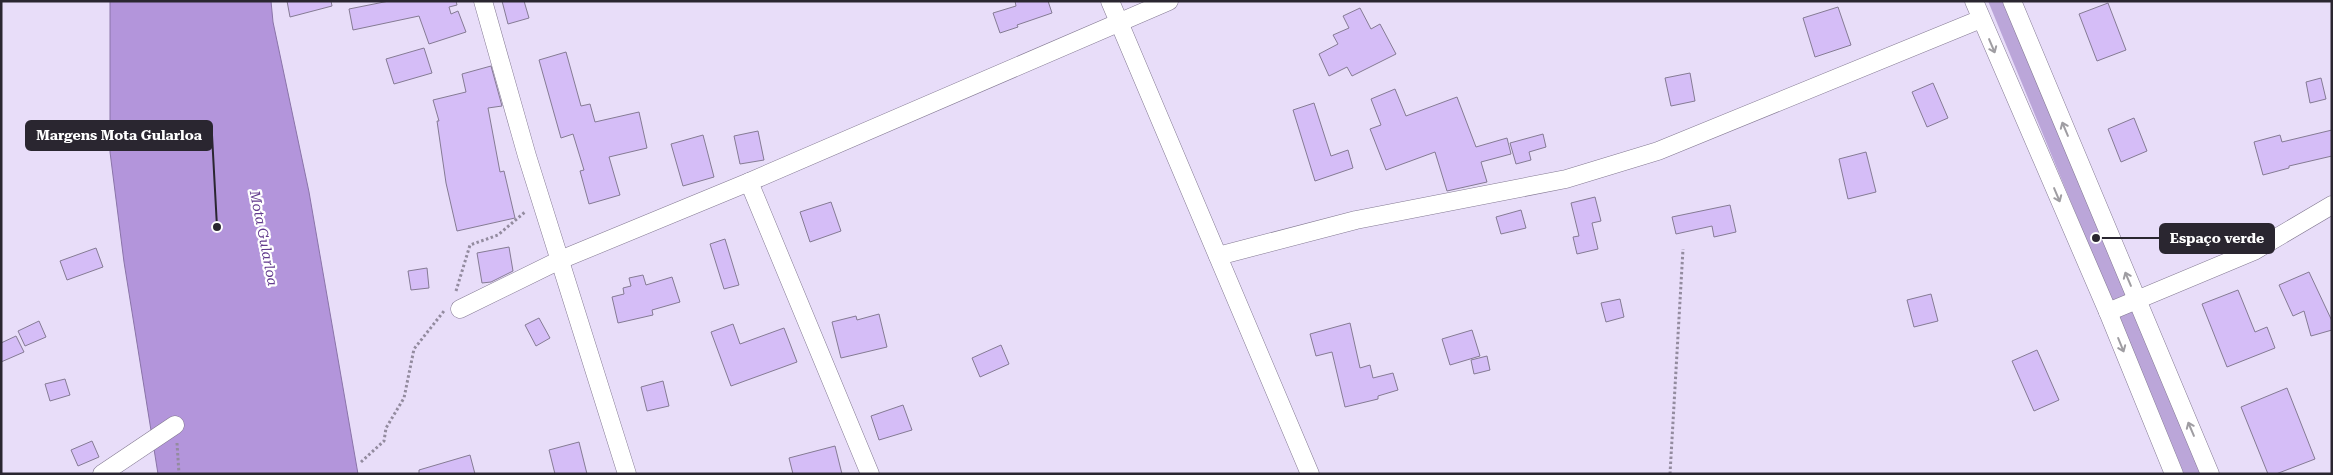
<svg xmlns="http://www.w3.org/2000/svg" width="2333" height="475" font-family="'Roboto Serif',serif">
<rect width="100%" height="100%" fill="#e8ddf9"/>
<path fill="#bba6d9" d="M1988 1H2012L2202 474H2183Z"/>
<path fill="#b395db" stroke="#8a74a8" d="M110 1H271L273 22 309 192 358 474H158L124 262 110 152Z"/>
<g fill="#d5bdf7" stroke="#857b94">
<path d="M287 1H331L332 6 290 17Z"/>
<path d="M389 1H456L457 5 449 7 451 14 458 11 466 32 429 44 419 16 353 30 349 9Z"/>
<path d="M502 1H524L529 18 508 24Z"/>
<path d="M1015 1H1048L1052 13 1017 25 1018 27 1000 33 993 13 1016 6Z"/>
<path d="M2108 3 2126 50 2097 61 2079 14Z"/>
<path d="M1838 7 1851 45 1815 57 1803 18Z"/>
<path d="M1360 8 1371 29 1380 24 1396 54 1352 76 1347 67 1329 76 1319 54 1338 44 1333 35 1349 28 1343 16Z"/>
<path d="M424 48 432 73 394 84 386 59Z"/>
<path d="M566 52 581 106 590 104 595 122 639 112 647 148 609 157 620 195 589 204 580 171 584 170 573 134 561 138 539 60Z"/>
<path d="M491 66 502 106 488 108 500 172 504 171 515 218 457 231 446 183 437 121H439L433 100 466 92 462 74Z"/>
<path d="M1690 73 1695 101 1671 106 1665 78Z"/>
<path d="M2321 78 2326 99 2310 103 2306 82Z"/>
<path d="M1933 83 1948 118 1927 127 1912 92Z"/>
<path d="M1395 89 1406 116 1457 97 1476 147 1507 138 1511 154 1481 162 1487 182 1447 191 1435 152 1386 170 1370 129 1381 125 1371 99Z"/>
<path d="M1314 103 1331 156 1348 150 1353 168 1315 181 1293 110Z"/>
<path d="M2134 118 2147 151 2121 162 2108 129Z"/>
<path d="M2332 130V156L2289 166V168L2263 175 2254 142 2280 135 2282 142Z"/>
<path d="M758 131 764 160 740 164 734 136Z"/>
<path d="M1543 134 1546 147 1529 152 1531 160 1516 164 1510 143Z"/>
<path d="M703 135 714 177 683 186 671 144Z"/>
<path d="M1866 152 1876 192 1848 199 1839 159Z"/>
<path d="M1595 197 1601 221 1592 223 1598 249 1577 254 1573 237 1579 236 1571 203Z"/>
<path d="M831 202 841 231 810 242 800 212Z"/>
<path d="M1730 205 1736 232 1714 237 1712 226 1676 234 1672 217Z"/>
<path d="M1521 210 1526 228 1501 234 1496 217Z"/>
<path d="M725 239 739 285 724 289 710 244Z"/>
<path d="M509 247 513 271 491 282 482 283 477 253Z"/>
<path d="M96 248 103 267 67 280 60 261Z"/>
<path d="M427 268 429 288 411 290 408 271Z"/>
<path d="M2309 272 2332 321V330L2311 336 2304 311 2293 316 2279 285Z"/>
<path d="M643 275 646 285 672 277 680 302 652 310 653 315 618 323 612 297 624 294 623 288 631 286 629 278Z"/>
<path d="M2238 290 2255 332 2267 327 2275 348 2227 367 2202 304Z"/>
<path d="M1931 294 1938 321 1914 327 1907 300Z"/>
<path d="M1620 299 1624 317 1606 322 1601 303Z"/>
<path d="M879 314 887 347 841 358 832 322 856 316 857 320Z"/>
<path d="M539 318 550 338 536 346 525 325Z"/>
<path d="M39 321 46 337 25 346 18 331Z"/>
<path d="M1350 323 1360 368 1370 365 1373 378 1393 373 1398 390 1378 396V399L1345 407 1332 352 1316 356 1310 334Z"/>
<path d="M733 324 740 344 784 328 797 362 731 386 711 332Z"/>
<path d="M1472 330 1480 356 1450 365 1442 339Z"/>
<path d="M16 336 24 352 1 362V343Z"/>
<path d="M1001 345 1009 364 980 377 972 358Z"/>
<path d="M2037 350 2059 400 2034 411 2012 361Z"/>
<path d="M1487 356 1490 370 1474 374 1471 360Z"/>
<path d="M65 379 70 395 50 401 45 384Z"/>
<path d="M663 381 669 406 647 411 641 387Z"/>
<path d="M2287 388 2315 459 2276 474H2268L2241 407Z"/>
<path d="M903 405 912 430 879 440 871 416Z"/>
<path d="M92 441 99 457 78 466 71 450Z"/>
<path d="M579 442 587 474H555L549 450Z"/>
<path d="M835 446 842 474H793L789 458Z"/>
<path d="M470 455 475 474H419V470Z"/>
</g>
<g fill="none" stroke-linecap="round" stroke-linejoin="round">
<defs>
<g id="minor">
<path d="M483 1 527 156 627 474"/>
<path d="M1110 1 1310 474"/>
<path d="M1974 1 2108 312 2174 474"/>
<path d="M2012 1 2210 474"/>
<path d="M749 182 870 474"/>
<path d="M1218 256 1356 220 1566 179 1658 151 1981 19"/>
<path d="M460 309 560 260 749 182 1169 1"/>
<path d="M2108 312 2254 251 2332 205"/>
<path d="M102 474 175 425"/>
</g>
</defs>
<use href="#minor" stroke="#837992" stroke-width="19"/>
<g stroke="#938b9f" stroke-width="3" stroke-dasharray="2.5 2.5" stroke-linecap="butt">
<path d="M456 291 470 245 498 235 525 212"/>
<path d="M177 443 179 474"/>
<path d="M361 462 384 441 386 428 404 398 414 349 444 311"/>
<path d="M1670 474 1683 249"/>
</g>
<use href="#minor" stroke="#fff" stroke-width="18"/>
</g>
<defs><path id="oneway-shaft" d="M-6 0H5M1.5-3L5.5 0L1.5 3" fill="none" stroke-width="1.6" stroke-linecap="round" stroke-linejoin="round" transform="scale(1.25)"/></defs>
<g stroke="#9f9da2">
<use href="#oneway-shaft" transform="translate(1992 46) rotate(67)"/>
<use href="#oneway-shaft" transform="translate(2065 129) rotate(-113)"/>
<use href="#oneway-shaft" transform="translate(2057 195) rotate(67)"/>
<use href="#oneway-shaft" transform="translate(2128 279) rotate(-113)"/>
<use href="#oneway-shaft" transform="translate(2121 345) rotate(68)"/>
<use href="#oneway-shaft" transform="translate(2191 429) rotate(-113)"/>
</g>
<g text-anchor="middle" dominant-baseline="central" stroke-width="4.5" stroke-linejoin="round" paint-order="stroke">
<g font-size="14" font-style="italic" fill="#61398c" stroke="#fff">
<text transform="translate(264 238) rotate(79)">Mota Gularloa</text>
</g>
</g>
<path fill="none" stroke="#2a2630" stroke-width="2" d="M217 227L212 135M2096 238L2160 238"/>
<g fill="#2a2630" stroke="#fff" stroke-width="2">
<circle cx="217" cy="227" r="5"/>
<circle cx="2096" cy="238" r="5"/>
</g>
<g fill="#2a2630" stroke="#2a2630" stroke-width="2">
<rect x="26" y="121" width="186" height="29" rx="5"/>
<rect x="2160" y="224" width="114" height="29" rx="5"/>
</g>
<g font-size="14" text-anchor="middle" font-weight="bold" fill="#fff">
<text x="119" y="140">Margens Mota Gularloa</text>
<text x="2217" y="243">Espaço verde</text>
</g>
<rect width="2333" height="475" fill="none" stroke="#2a2630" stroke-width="5"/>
</svg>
